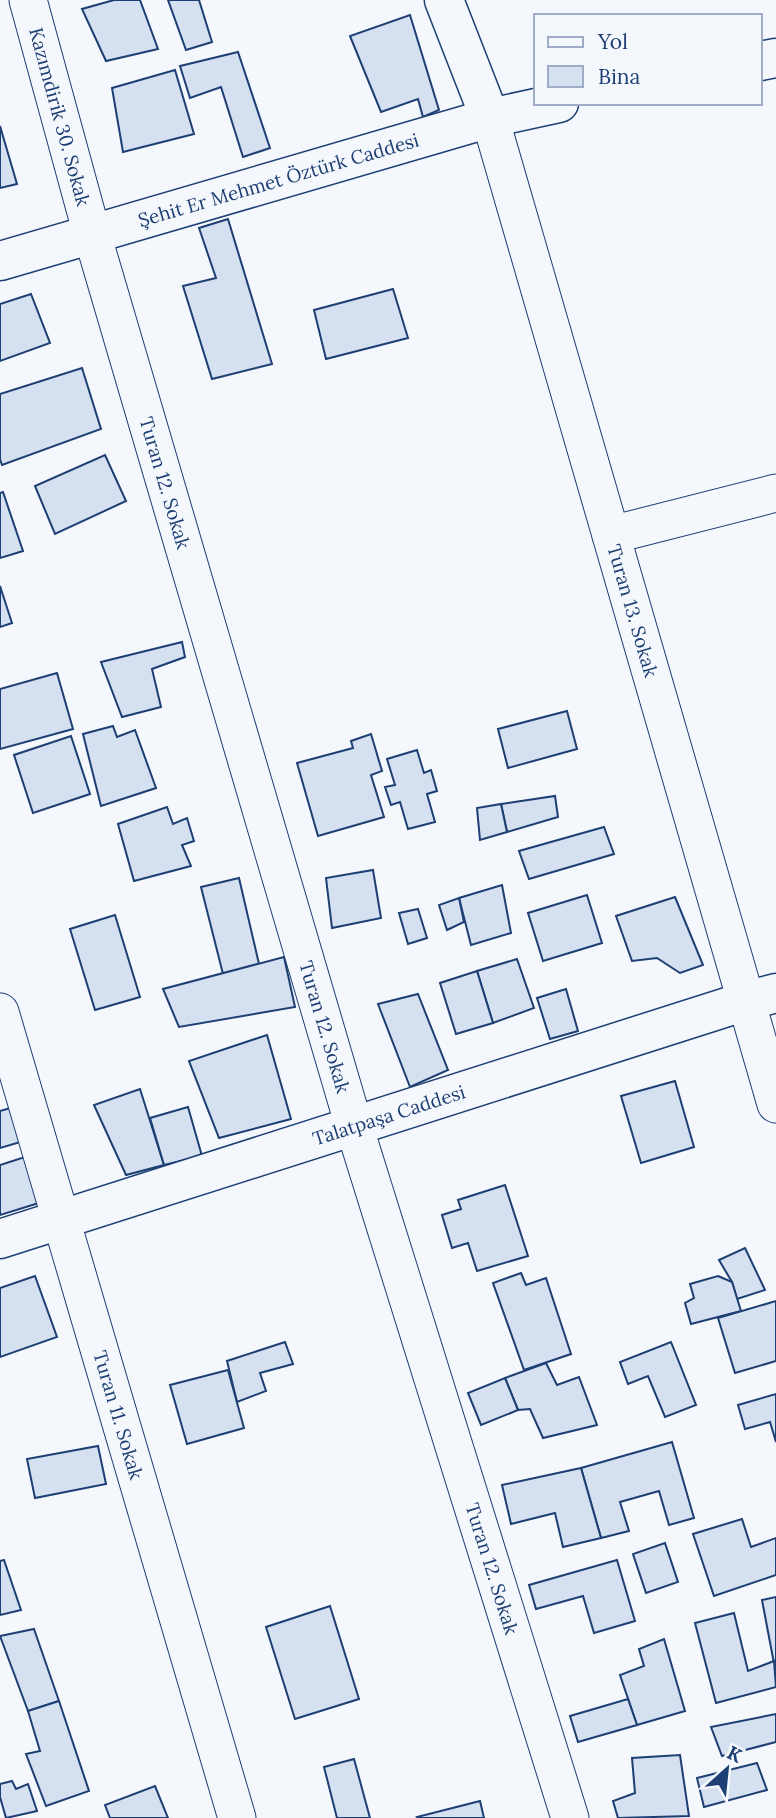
<svg xmlns="http://www.w3.org/2000/svg" width="776" height="1818" font-family="Lora,serif">
<rect width="100%" height="100%" fill="#f4f7fb"/>
<g fill="#d5e0f0" stroke="#1d3f73" stroke-width="2">
<path d="M114 0H140L158 49 106 61 82 9Z"/>
<path d="M168 0H199L212 42 186 50Z"/>
<path d="M410 15 439 110 423 117 418 99 381 112 350 36Z"/>
<path d="M238 52 270 148 243 157 221 87 190 98 180 66Z"/>
<path d="M175 70 194 134 123 152 112 88Z"/>
<path d="M0 126 17 184 0 188Z"/>
<path d="M228 219 272 364 212 379 183 286 216 278 199 228Z"/>
<path d="M393 289 408 338 326 359 314 310Z"/>
<path d="M31 294 50 343 0 361V304Z"/>
<path d="M82 368 101 429 2 465 0 459V394Z"/>
<path d="M105 455 126 501 55 534 35 486Z"/>
<path d="M3 492 23 551 0 558V493Z"/>
<path d="M0 586 12 623 0 627Z"/>
<path d="M182 642 185 657 152 669 161 707 122 717 101 662Z"/>
<path d="M57 673 73 729 0 749V689Z"/>
<path d="M567 711 577 749 508 768 498 729Z"/>
<path d="M113 726 117 737 135 730 156 788 101 806 83 734Z"/>
<path d="M371 734 382 771 371 775 384 817 318 836 297 763 353 748 351 741Z"/>
<path d="M71 736 90 794 33 813 14 755Z"/>
<path d="M417 750 424 773 431 770 437 791 427 794 435 822 408 829 400 802 391 805 385 787 395 785 387 759Z"/>
<path d="M555 796 558 817 507 832 501 804Z"/>
<path d="M501 804 507 832 480 840 477 808Z"/>
<path d="M167 807 173 824 187 818 194 841 182 845 191 866 134 881 118 824Z"/>
<path d="M604 827 614 854 529 879 519 851Z"/>
<path d="M373 870 381 918 332 928 326 878Z"/>
<path d="M239 878 259 964 223 974 201 887Z"/>
<path d="M502 885 511 933 471 945 459 898Z"/>
<path d="M587 895 602 943 543 961 528 913Z"/>
<path d="M675 897 703 965 680 973 657 958 632 961 616 916Z"/>
<path d="M459 898 464 922 447 930 439 905Z"/>
<path d="M418 909 427 938 408 944 399 913Z"/>
<path d="M115 915 140 997 95 1010 70 929Z"/>
<path d="M284 957 295 1007 179 1027 163 989Z"/>
<path d="M517 959 534 1008 493 1023 477 971Z"/>
<path d="M477 971 493 1023 456 1034 440 983Z"/>
<path d="M566 989 578 1031 550 1039 537 998Z"/>
<path d="M418 994 448 1070 410 1087 378 1004Z"/>
<path d="M267 1035 291 1119 219 1138 189 1061Z"/>
<path d="M675 1081 694 1147 641 1163 621 1096Z"/>
<path d="M140 1089 164 1165 126 1175 94 1105Z"/>
<path d="M17 1106 27 1140 0 1148V1111Z"/>
<path d="M188 1107 202 1156 164 1165 150 1118Z"/>
<path d="M28 1156 42 1202 0 1215V1165Z"/>
<path d="M505 1185 528 1256 477 1271 468 1243 452 1248 442 1215 461 1209 458 1200Z"/>
<path d="M745 1248 765 1290 737 1299 732 1282 719 1260Z"/>
<path d="M521 1273 526 1285 546 1278 571 1354 524 1370 493 1283Z"/>
<path d="M35 1276 57 1337 0 1357V1288Z"/>
<path d="M718 1276 732 1282 741 1311 691 1324 685 1303 694 1298 690 1284Z"/>
<path d="M776 1301V1361L735 1373 718 1318Z"/>
<path d="M285 1342 293 1364 260 1373 266 1391 237 1402 227 1361Z"/>
<path d="M671 1342 696 1405 665 1417 648 1376 628 1384 620 1362Z"/>
<path d="M546 1363 557 1385 579 1377 597 1425 543 1438 530 1409 518 1410 505 1378Z"/>
<path d="M228 1370 244 1428 187 1444 170 1385Z"/>
<path d="M505 1378 518 1410 481 1425 468 1393Z"/>
<path d="M776 1394V1442L770 1422 745 1429 738 1405Z"/>
<path d="M672 1442 694 1518 669 1525 659 1491 620 1502 629 1531 601 1538 581 1468Z"/>
<path d="M98 1446 106 1484 35 1498 27 1459Z"/>
<path d="M581 1468 601 1538 563 1547 555 1513 511 1524 502 1485Z"/>
<path d="M742 1519 751 1547 776 1538V1575L714 1596 693 1534Z"/>
<path d="M665 1543 678 1582 646 1593 633 1554Z"/>
<path d="M4 1560 21 1610 0 1615V1561Z"/>
<path d="M617 1560 635 1621 594 1633 583 1596 536 1609 529 1585Z"/>
<path d="M776 1597V1674L762 1600Z"/>
<path d="M330 1606 359 1699 295 1719 266 1627Z"/>
<path d="M734 1613 748 1671 774 1661 776 1687 716 1703 695 1623Z"/>
<path d="M34 1629 59 1701 28 1711 0 1636Z"/>
<path d="M664 1639 685 1711 637 1725 620 1675 644 1666 639 1649Z"/>
<path d="M628 1699 637 1725 578 1742 570 1716Z"/>
<path d="M59 1701 89 1791 46 1806 26 1754 40 1751 28 1711Z"/>
<path d="M776 1714V1742L722 1756 711 1727Z"/>
<path d="M680 1755 689 1816 618 1818 613 1801 635 1793 632 1758Z"/>
<path d="M354 1759 370 1818H337L324 1767Z"/>
<path d="M757 1763 767 1790 704 1807 697 1778Z"/>
<path d="M12 1781 16 1789 28 1784 37 1811 6 1818 0 1797V1784Z"/>
<path d="M155 1786 168 1818H110L105 1805Z"/>
<path d="M480 1801 484 1818H418L417 1817Z"/>
</g>
<g fill="none" stroke-linecap="round" stroke-linejoin="round">
<defs>
<g id="minor">
<path id="s1" d="M28 0 92 234 354 1126 570 1818"/>
<path id="s2" d="M490 118 776 1104"/>
<path d="M611 535 776 493"/>
<path id="s3" d="M0 1012 237 1818"/>
</g>
<g id="tertiary">
<path d="M444 0 490 118"/>
<path d="M760 61 776 58"/>
<path id="s4" d="M0 261 490 118 559 103"/>
<path id="s5" d="M0 1239 746 1001 776 993"/>
</g>
</defs>
<use href="#minor" stroke="#1d3f73" stroke-width="39"/>
<use href="#tertiary" stroke="#1d3f73" stroke-width="41"/>
<use href="#minor" stroke="#f4f7fb" stroke-width="37"/>
<use href="#tertiary" stroke="#f4f7fb" stroke-width="38"/>
</g>
<g text-anchor="middle" dominant-baseline="central" stroke-width="5" stroke-linejoin="round" paint-order="stroke">
<g font-size="19" fill="#1d3f73" stroke="#f4f7fb">
<text stroke="none"><textPath href="#s1" startOffset="121">Kazımdirik 30. Sokak</textPath></text>
<text stroke="none"><textPath href="#s4" startOffset="290">Şehit Er Mehmet Öztürk Caddesi</textPath></text>
<text stroke="none"><textPath href="#s1" startOffset="502">Turan 12. Sokak</textPath></text>
<text stroke="none"><textPath href="#s2" startOffset="513">Turan 13. Sokak</textPath></text>
<text stroke="none"><textPath href="#s1" startOffset="1069">Turan 12. Sokak</textPath></text>
<text stroke="none"><textPath href="#s5" startOffset="408">Talatpaşa Caddesi</textPath></text>
<text stroke="none"><textPath href="#s3" startOffset="420">Turan 11. Sokak</textPath></text>
<text stroke="none"><textPath href="#s1" startOffset="1636">Turan 12. Sokak</textPath></text>
</g>
</g>
<rect x="534" y="14" width="228" height="91" fill="#f4f7fb" stroke="#9eadc5" stroke-width="2"/>
<rect x="548" y="37" width="35" height="10" fill="#f4f7fb" stroke="#9eadc5" stroke-width="2"/>
<text x="598" y="49" font-size="21" fill="#1d3f73">Yol</text>
<rect x="548" y="66" width="35" height="21" fill="#d5e0f0" stroke="#9eadc5" stroke-width="2"/>
<text x="598" y="84" font-size="21" fill="#1d3f73">Bina</text>
<g transform="translate(727 1769) rotate(27)" stroke="#f4f7fb" stroke-width="5" paint-order="stroke">
<path d="M0-5L12 26L0 18L-12 26Z" fill="#1d3f73"/>
<text y="-10" font-size="19" font-weight="bold" text-anchor="middle" fill="#1d3f73">K</text>
</g>
</svg>
